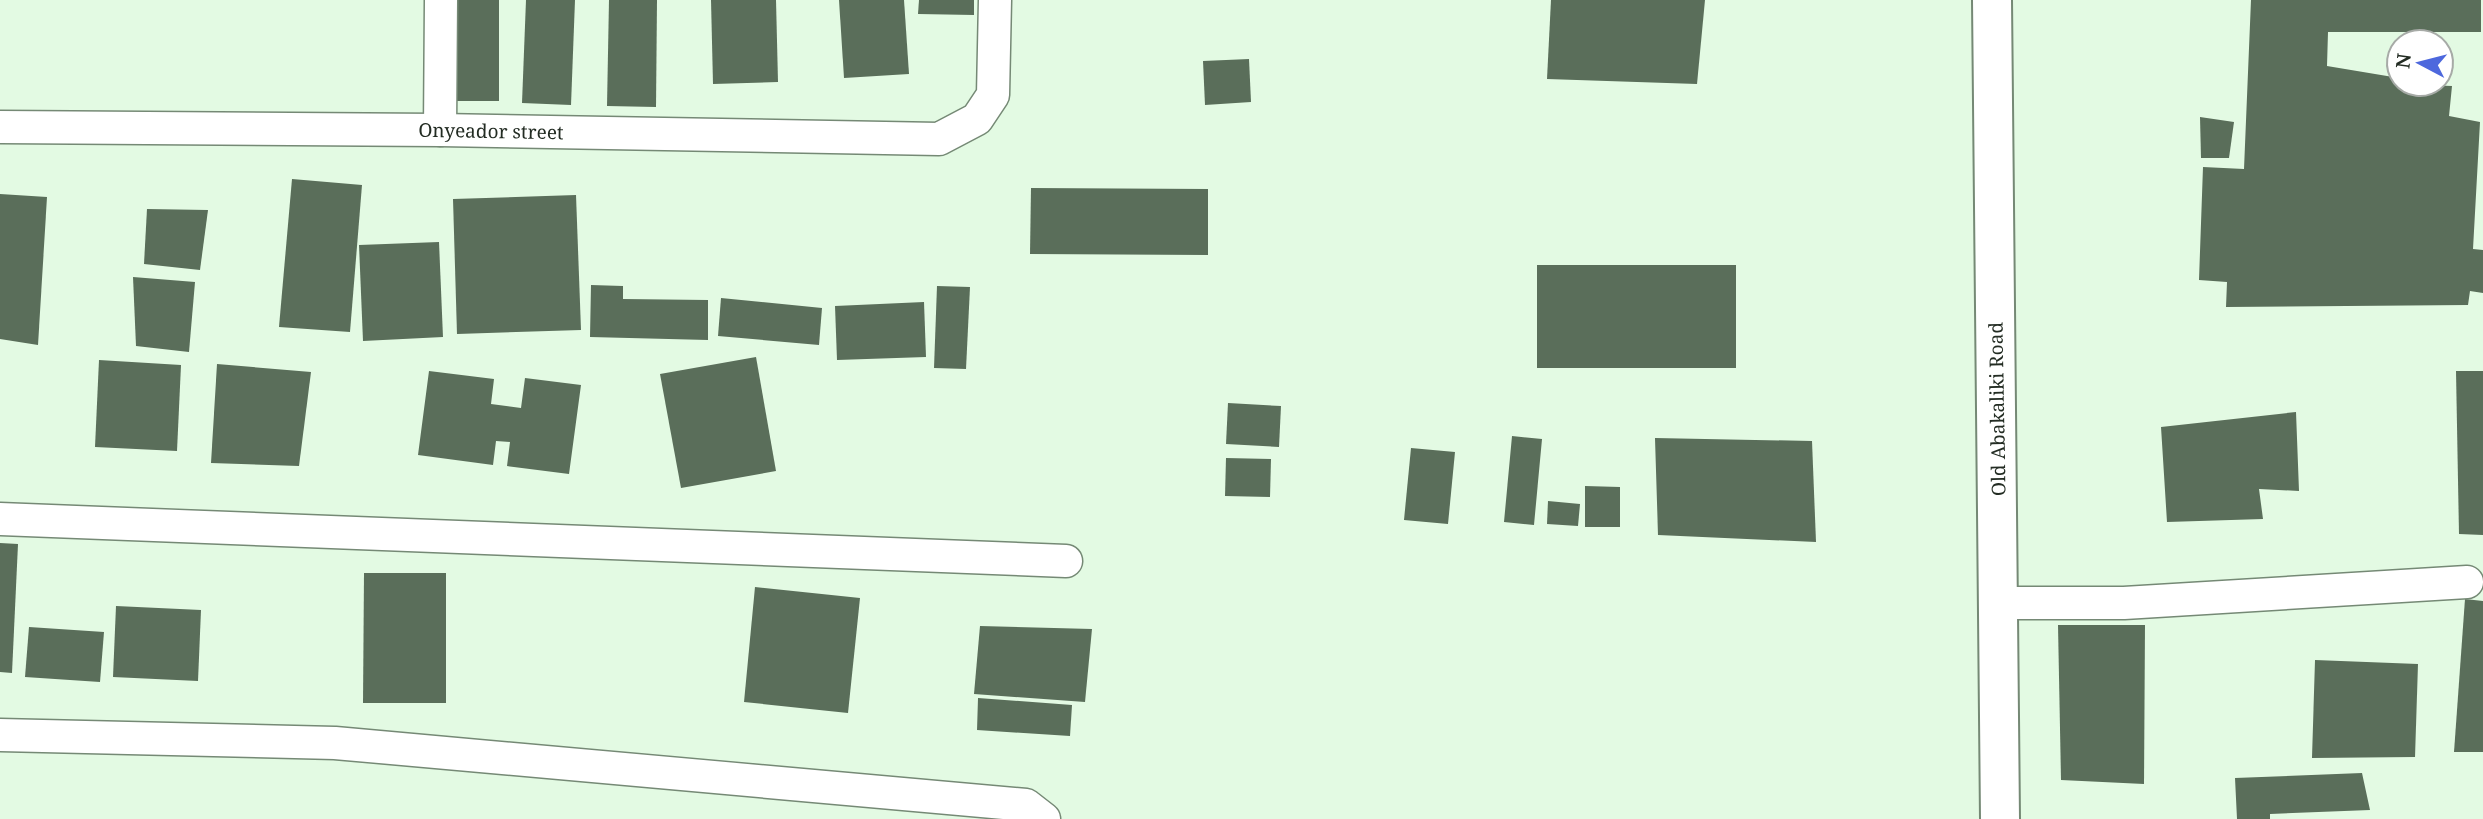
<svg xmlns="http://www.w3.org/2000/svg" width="2483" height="819" font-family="'Noto Serif',serif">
<rect width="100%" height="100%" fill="#e3fae3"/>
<g fill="#5a6e5a">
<rect x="450" y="0" width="49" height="101"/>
<path d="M526 0H575L571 105 522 103Z"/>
<path d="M609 0H657L656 107 607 106Z"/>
<path d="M711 0H776L778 82 713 84Z"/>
<path d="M839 0H904L909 74 844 78Z"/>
<path d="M919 0H974V15L918 14Z"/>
<path d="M1551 0H1705L1697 84 1547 79Z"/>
<path d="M2251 0H2481V32H2328L2327 66 2399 78V84L2452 86 2449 116 2480 122 2473 249 2483 250V293L2470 291 2468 305 2226 307 2227 282 2199 280 2203 167 2244 169Z"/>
<path d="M1249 59 1251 102 1205 105 1203 61Z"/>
<path d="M2200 117 2234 122 2229 158H2201Z"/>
<path d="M292 179 362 185 350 332 279 327Z"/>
<path d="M1031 188 1208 189V255L1030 254Z"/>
<path d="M0 194 47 197 38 345 0 339Z"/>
<path d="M576 195 581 330 457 334 453 199Z"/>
<path d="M147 209 208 210 200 270 144 264Z"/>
<path d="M439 242 443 337 363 341 359 245Z"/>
<rect x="1537" y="265" width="199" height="103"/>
<path d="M133 277 195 282 189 352 136 346Z"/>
<path d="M591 285 623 286V299L708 300V340L590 337Z"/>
<path d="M937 286 970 287 966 369 934 368Z"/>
<path d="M721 298 822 308 819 345 718 336Z"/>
<path d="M924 302 926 357 837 360 835 306Z"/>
<path d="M756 357 776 471 681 488 660 374Z"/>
<path d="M99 360 181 365 177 451 95 447Z"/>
<path d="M217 364 311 372 299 466 211 463Z"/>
<path d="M429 371 494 379 491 404 521 408 525 378 581 385 569 474 507 466 510 442 496 441 493 465 418 455Z"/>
<path d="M2456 371H2483V535L2459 534Z"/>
<path d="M1228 403 1281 406 1279 447 1226 444Z"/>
<path d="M2296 412 2299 491 2259 489 2263 519 2167 522 2161 427Z"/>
<path d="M1512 436 1542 439 1534 525 1504 522Z"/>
<path d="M1655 438 1812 441 1816 542 1658 535Z"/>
<path d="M1411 448 1455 452 1448 524 1404 520Z"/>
<path d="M1226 458 1271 459 1270 497 1225 496Z"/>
<path d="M1585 486 1620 487V527H1585Z"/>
<path d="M1548 501 1580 504 1578 526 1547 524Z"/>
<path d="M0 543 18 544 12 673 0 672Z"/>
<path d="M364 573H446V703H363Z"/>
<path d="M755 587 860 598 848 713 744 702Z"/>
<path d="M2465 599 2483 601V752H2454Z"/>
<path d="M116 606 201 610 198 681 113 677Z"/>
<path d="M2058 625H2145L2144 784 2061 780Z"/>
<path d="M980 626 1092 629 1085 702 974 694Z"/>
<path d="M29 627 104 632 100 682 25 677Z"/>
<path d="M2315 660 2418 664 2415 757 2312 758Z"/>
<path d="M978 698 1072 705 1070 736 977 730Z"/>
<path d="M2362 773 2370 810 2270 814V819H2237L2235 778Z"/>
</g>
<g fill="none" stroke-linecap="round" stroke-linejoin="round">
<defs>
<g id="minor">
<path d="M0 127 440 130 939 139 977 119 993 95 995 0"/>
<path d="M440 130 441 0"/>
<path d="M0 519 1066 561"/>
<path d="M1999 603H2124L2467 582"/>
<path d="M0 735 335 743 1026 805 1044 819"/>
</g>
<path id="secondary" d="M1992 0 2000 819"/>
</defs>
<use href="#minor" stroke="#758975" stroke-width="35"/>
<use href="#secondary" stroke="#758975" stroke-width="42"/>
<use href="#minor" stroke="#fff" stroke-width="32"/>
<use href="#secondary" stroke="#fff" stroke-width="38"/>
</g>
<g text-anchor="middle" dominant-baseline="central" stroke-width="7" stroke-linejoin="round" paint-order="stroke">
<g font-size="19" fill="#232c23" stroke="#fff">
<text transform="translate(491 131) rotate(1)">Onyeador street</text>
<text transform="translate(1997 409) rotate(-91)">Old Abakaliki Road</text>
</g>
</g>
<g transform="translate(2420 63) rotate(277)"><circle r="33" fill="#ffffff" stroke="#a7aba7" stroke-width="2"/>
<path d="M0-5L12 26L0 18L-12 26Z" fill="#4d68dd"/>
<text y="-10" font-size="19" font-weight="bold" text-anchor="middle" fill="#232c23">N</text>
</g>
</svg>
